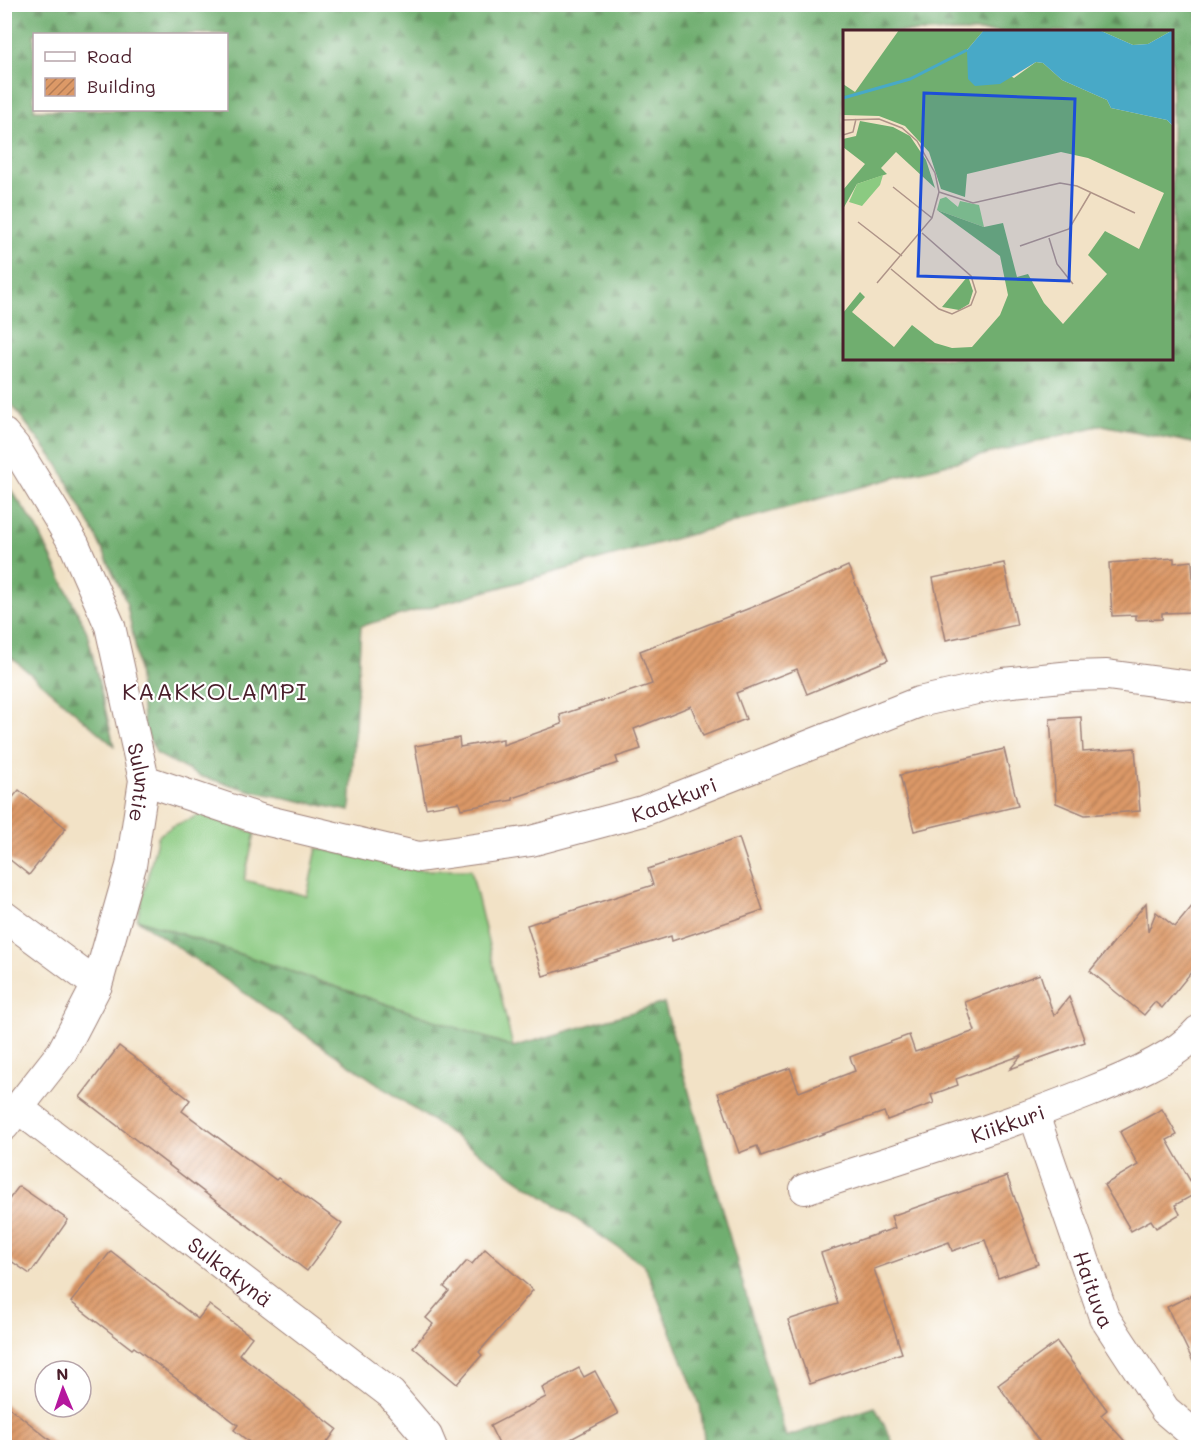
<svg xmlns="http://www.w3.org/2000/svg" width="1203" height="1452" font-family="Mali,sans-serif">
<defs>
<pattern id="forest-firs" width="22" height="20" patternUnits="userSpaceOnUse" patternTransform="scale(1.5)"><rect width="22" height="20" fill="#70ae6f"/><path d="M5 1l3.5 6h-7zM16 11l3.5 6h-7z" fill="#5e8d5b"/></pattern>
<pattern id="building-hatch" width="6" height="6" patternUnits="userSpaceOnUse" patternTransform="scale(1.5)"><rect width="6" height="6" fill="#dc9967"/><path d="M-1 1l2-2M0 6l6-6M5 7l2-2" fill="none" stroke="#b47c55"/></pattern>
</defs>
<rect width="100%" height="100%" fill="#fff"/>
<filter id="ink" filterUnits="userSpaceOnUse"><feTurbulence type="fractalNoise" baseFrequency=".0167" numOctaves="2"/><feDisplacementMap in="SourceGraphic" scale="12" xChannelSelector="R" yChannelSelector="G"/><feConvolveMatrix kernelMatrix="1 2 1 2 8 2 1 2 1" color-interpolation-filters="sRGB"/></filter>
<filter id="wash" filterUnits="userSpaceOnUse"><feTurbulence type="fractalNoise" baseFrequency=".008" numOctaves="4" result="noise"/><feDisplacementMap in="SourceGraphic" scale="24" xChannelSelector="R" yChannelSelector="G"/><feGaussianBlur stdDeviation="1.35" result="paint"/><feColorMatrix in="noise" values="0 0 0 0 0 0 0 0 0 0 0 0 0 0 0 0 0 1.4 0 .05"/><feComposite in="paint" operator="in"/></filter>
<g filter="url(#wash)">
<rect width="100%" height="100%" fill="#f2e2c6"/>
<path fill="#8bca81" stroke="#6a7456" stroke-width="1.5" d="M200 815 255 833 244 880 307 896 317 848 420 870H471L513 1047 137 919 158 836 173 826Z"/>
<g fill="url(#forest-firs)" stroke="#5d664d" stroke-width="1.5" fill-rule="evenodd">
<path d="M5 5H1198V444L1102 425 901 476 361 626 350 811 256 792 199 776 157 754 144 728 136 649 126 601 95 534 58 465 5 396ZM844 32H1172V358H844ZM34 34H226V110H34Z"/>
<path d="M4 480 36 526 87 632 114 746 5 652Z"/>
<path d="M136 919 513 1047 664 1003 786 1437 875 1407 895 1447H705L700 1405 645 1266Z"/>
</g>
<g id="blocks">
<g fill="url(#building-hatch)">
<path d="M1174 558V563L1192 561 1195 612 1162 613V619L1136 620V615L1112 616 1109 563Z"/>
<path d="M1004 563 1017 625 946 640 933 578Z"/>
<path d="M848 566 888 660 807 694 797 669 736 693 746 719 703 736 691 706 634 729 641 749 616 757 618 763 513 798V800L461 809 459 802 426 808 415 746 459 738 460 747 503 739V745L562 724 560 715 652 684 640 651 768 601Z"/>
<path d="M1081 717 1083 752 1135 748 1140 811 1085 815 1056 803 1050 719Z"/>
<path d="M1004 749 1018 806 914 831 900 775Z"/>
<path d="M19 790 66 828 29 875 4 855V808Z"/>
<path d="M739 838 763 910 672 941 671 936 543 976 527 925 653 885 648 869Z"/>
<path d="M1198 899V964L1162 1008 1155 1002 1144 1015 1090 971 1146 903 1148 932 1156 912 1175 927Z"/>
<path d="M1040 974 1054 1016 1069 997 1085 1042 1010 1069 1022 1055 956 1079 958 1085 931 1095 934 1103 887 1120 884 1112 761 1156 757 1146 739 1153 718 1093 790 1068 799 1092 855 1071 850 1057 909 1035 915 1052 975 1031 965 1002Z"/>
<path d="M119 1046 190 1100 182 1111 276 1180 278 1178 342 1224 307 1271 80 1097Z"/>
<path d="M1162 1109 1177 1135 1167 1140 1197 1193 1175 1205 1180 1214 1156 1228 1151 1220 1131 1231 1104 1185 1138 1165 1120 1132Z"/>
<path d="M1007 1176 1038 1264 998 1278 985 1240 952 1251 949 1242 874 1269 902 1353 810 1384 788 1320 838 1304 821 1253 895 1228 891 1216Z"/>
<path d="M19 1186 68 1220 30 1274 4 1256V1206Z"/>
<path d="M485 1249 533 1290 479 1352 482 1355 457 1384 413 1347 433 1324 426 1318 449 1291 444 1287 467 1261 472 1264Z"/>
<path d="M111 1251 198 1319 209 1305 252 1337 239 1354 337 1429 323 1448H257L234 1430 238 1425 134 1347 132 1349 71 1302Z"/>
<path d="M1198 1292V1372L1167 1307Z"/>
<path d="M1057 1342 1107 1410 1101 1415 1131 1448H1044L998 1385Z"/>
<path d="M579 1368 584 1377 595 1371 618 1414 554 1448H501L490 1426 546 1397 542 1388Z"/>
<path d="M4 1403 60 1448H4Z"/>
</g>
</g>
</g>
<g filter="url(#ink)">
<use href="#blocks" fill-opacity="0" stroke="#9e8078" stroke-width="1.5"/>
<g fill="none" stroke-linecap="round" stroke-linejoin="round">
<defs>
<g id="minor">
<path id="s1" d="M4 434 15 447 74 544 110 626 144 780 131 866 97 985 62 1052 4 1126"/>
<path id="s2" d="M144 780 260 819 419 857 531 841 643 811 919 702 1003 683 1072 676 1107 675 1198 687"/>
<path d="M4 916 97 985"/>
<path id="s3" d="M18 1108 391 1394 427 1436 432 1448"/>
<path id="s4" d="M1034 1115 1104 1317 1165 1410 1198 1438"/>
<path id="s5" d="M805 1189C899 1158 995 1130 1087 1093 1121 1080 1175 1058 1198 1031"/>
</g>
</defs>
<use href="#minor" stroke="#9e8078" stroke-width="32"/>
<use href="#minor" stroke="#fff" stroke-width="30"/>
</g>
</g>
<g text-anchor="middle" dominant-baseline="central" stroke-width="4.5" stroke-linejoin="round" paint-order="stroke">
<g font-size="21" fill="#4a1f2b" stroke="#fff">
<text stroke="none"><textPath href="#s1" startOffset="380">Suluntie</textPath></text>
<text stroke="none"><textPath href="#s2" startOffset="548">Kaakkuri</textPath></text>
<text stroke="none"><textPath href="#s5" startOffset="213">Kiikkuri</textPath></text>
<text stroke="none"><textPath href="#s3" startOffset="268">Sulkakynä</textPath></text>
<text stroke="none"><textPath href="#s4" startOffset="184">Haituva</textPath></text>
</g>
<g font-size="24" letter-spacing="1.5" fill="#4a1f2b" stroke="#fff">
<text x="215" y="690">KAAKKOLAMPI</text>
</g>
</g>
<g transform="translate(843 30)">
<rect width="330" height="330" fill="#f2e2c6"/>
<path d="M103 167 115 177 117 171 136 175 141 197 94 180 97 169Z" fill="#8bca81"/>
<path d="M56 0H141L124 20 171 48 193 32 200 33 219 50 264 70 268 78 324 90 330 96V330H0V283L17 262 22 267 9 282 51 317 69 295 92 313 109 318 129 317 157 285 165 265 157 226 94 180 141 197 160 193 174 247 185 244 201 273 220 294 264 244 245 225 262 201 296 219 321 163 245 128 218 122 124 144 122 167 98 159 86 122 62 96 36 86 0 85V54L12 62ZM256 0H330L305 14 290 15ZM17 91 50 97 67 106 83 130 92 158 53 122 38 138 44 144 14 154 0 179V160L22 134 0 117V109L13 106ZM125 246 130 261 126 274 116 280 99 277Z" fill="#70ae6f"/>
<path d="M40 145 37 155 19 176 6 172 14 154Z" fill="#8bca81"/>
<path d="M141 0H256L290 15 305 14 330 0V96L324 90 268 78 264 70 219 50 200 33 193 32 157 54 132 56 125 49 124 20Z" fill="#48a9c7"/>
<path fill="none" stroke="#48a9c7" stroke-width="3" d="M0 68 67 49 124 20"/>
<path fill="none" stroke="#af9488" stroke-width="1.5" d="M0 90 36 89 59 98 74 111 92 143 96 162 89 188 34 253M0 105 10 102 13 89M50 157 89 188M96 162 130 173 217 153 234 156 292 183M15 192 59 226M206 208 214 234 230 254M177 216 226 199 248 162M48 239 96 279 109 284 128 275 133 262 128 246 79 203"/>
<path fill="#1d4ed8" fill-opacity="0.15" stroke="#1d4ed8" stroke-width="3" d="M81 63 232 69 226 251 75 246Z"/>
<rect width="330" height="330" fill="none" stroke="#4a1f2b" stroke-width="3"/>
</g>
<rect width="1203" height="1452" fill="none" stroke="#fff" stroke-width="24"/>
<rect x="33" y="33" width="195" height="78" fill="#ffffff" stroke="#b7a5aa" stroke-width="1.5"/>
<rect x="45" y="52" width="30" height="9" fill="#ffffff" stroke="#b7a5aa" stroke-width="1.5"/>
<text x="87" y="63" font-size="18" fill="#4a1f2b">Road</text>
<rect x="45" y="78" width="30" height="18" fill="url(#building-hatch)" stroke="#b7a5aa" stroke-width="1.5"/>
<text x="87" y="93" font-size="18" fill="#4a1f2b">Building</text>
<g transform="translate(63 1389) rotate(358)"><circle r="28" fill="#ffffff" stroke="#b7a5aa" stroke-width="1.5"/>
<path d="M0-4.5L10 22L0 15L-10 22Z" fill="#b5179e"/>
<text y="-9" font-size="16" font-weight="bold" text-anchor="middle" fill="#4a1f2b">N</text>
</g>
</svg>
